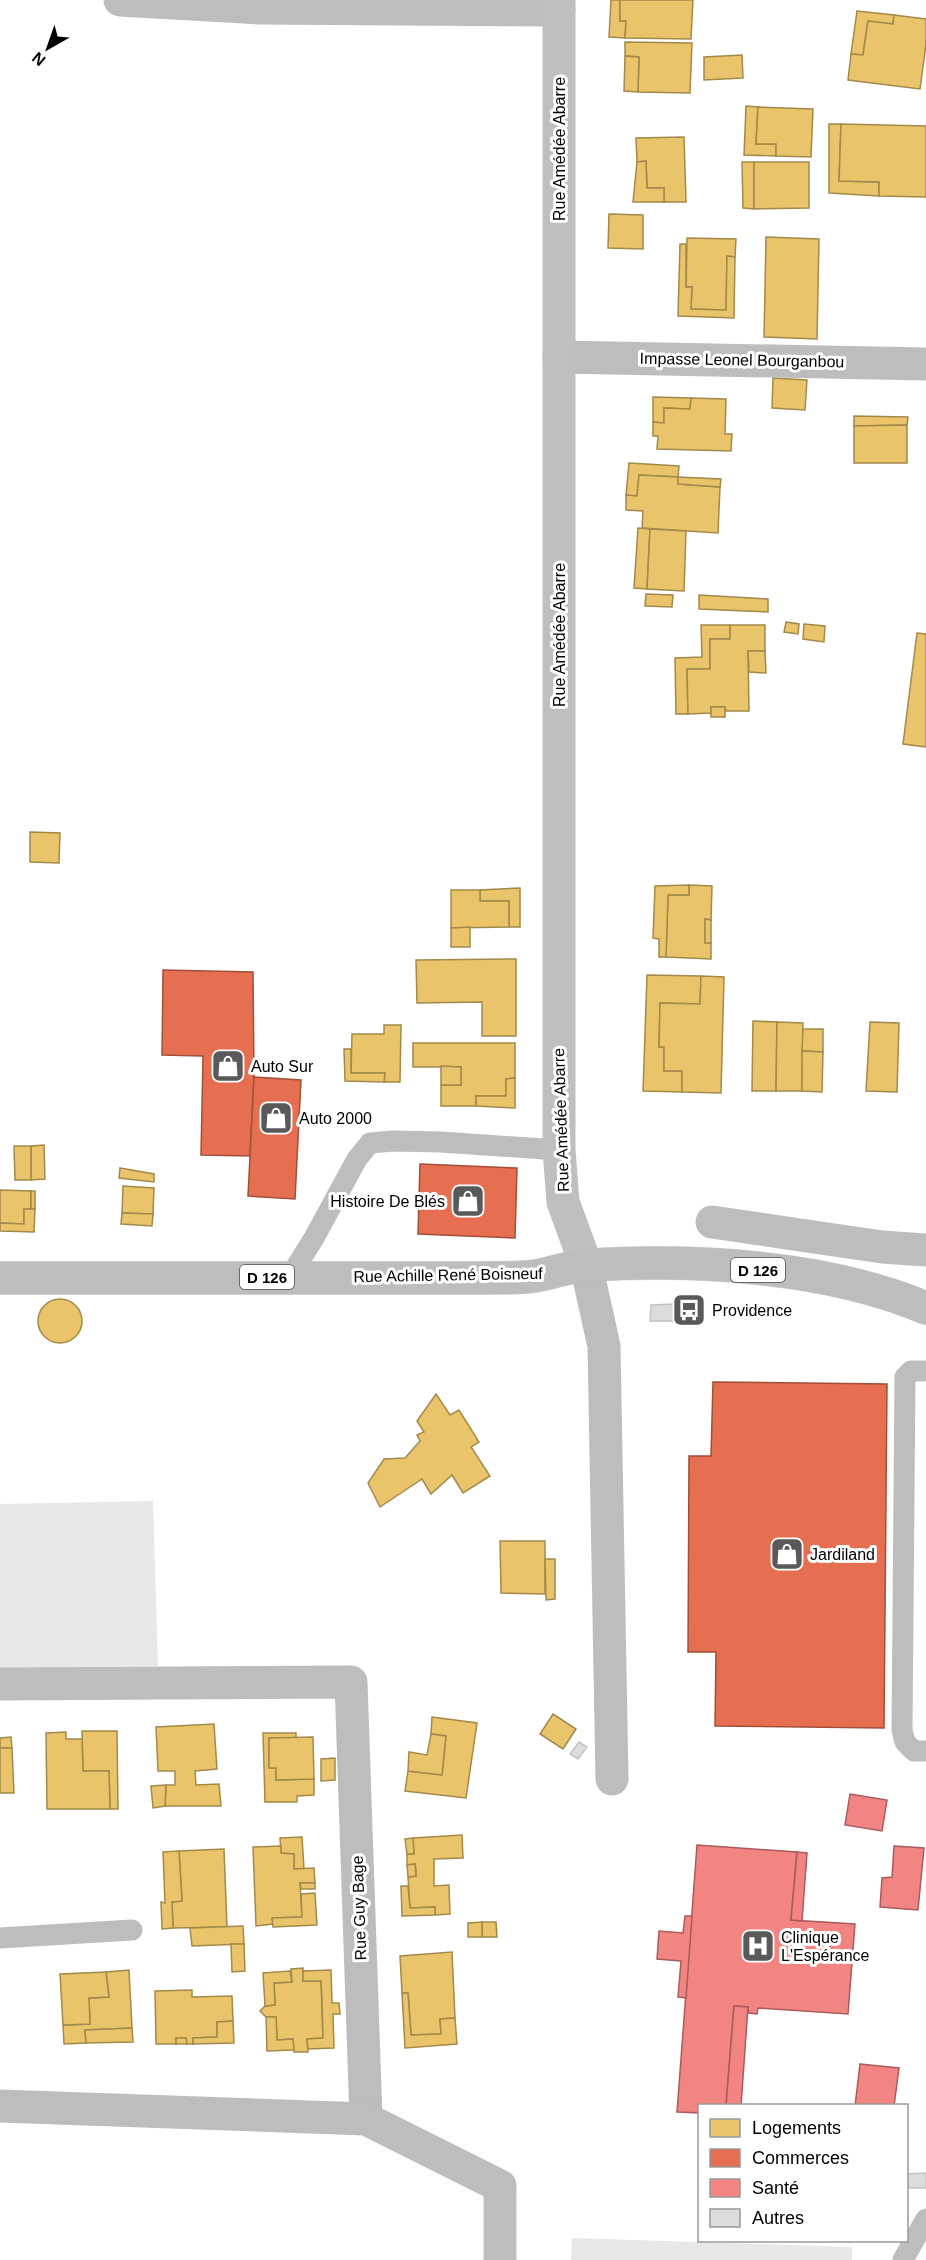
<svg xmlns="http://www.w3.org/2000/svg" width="926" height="2260" font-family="Arial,sans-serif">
<rect width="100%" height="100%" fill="#fff"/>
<g fill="#e8e8e8">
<path d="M153 1501 158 1666 0 1668V1504Z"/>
<path d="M572 2238 852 2247V2260H571Z"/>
</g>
<g fill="#e9c46a" stroke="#a3894a" stroke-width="1.5">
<path d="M611 0H620V21H626L625 38 609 37Z"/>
<path d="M620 0H693L691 39 625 38 626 21H620Z"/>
<path d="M857 11 894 15 893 24 868 21 863 55 851 54Z"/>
<path d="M894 15 926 19V45L920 89 848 80 851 54 863 55 868 21 893 24Z"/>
<path d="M625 42 692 43 690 93 638 92 639 57 625 56Z"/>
<path d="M742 55 743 78 704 80V57Z"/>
<path d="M625 56 639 57 638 92 624 91Z"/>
<path d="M746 106 758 107 756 144H776V156L744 155Z"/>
<path d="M758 107 813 109 811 157 776 156V144H756Z"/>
<path d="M829 124H841L839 181 879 182V196L829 193Z"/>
<path d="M841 124 926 126V197L879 196V182L839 181Z"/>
<path d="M684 137 686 202H664V188H647L646 161 637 162 636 138Z"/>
<path d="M646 161 647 188H664V202H633L637 162Z"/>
<path d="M742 162H754V209L743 208Z"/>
<path d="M754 162H809V208L754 209Z"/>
<path d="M609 214 643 215V249L608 248Z"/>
<path d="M766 237 819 239 817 339 764 337Z"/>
<path d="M687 238 736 239 735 257 727 256 726 310 691 309 692 287H686Z"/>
<path d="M680 244H686V287H692L691 309 726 310 727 256 735 257 734 318 678 316Z"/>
<path d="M773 378 807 380 805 410 772 408Z"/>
<path d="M653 397 691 398 690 409 664 408V423L653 422Z"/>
<path d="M691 398 726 399 725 434H732L731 451 657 449 658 436H653V422L664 423V408L690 409Z"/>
<path d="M854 416 908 417 907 425 854 426Z"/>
<path d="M907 425V463H854V426Z"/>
<path d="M629 463 679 466 678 477 639 475 637 496 626 495Z"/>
<path d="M639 475 678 477V484L720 487 718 533 642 528 643 511 626 510V495L637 496Z"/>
<path d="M678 477 721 479 720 487 678 484Z"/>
<path d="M638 528 650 529 647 589 634 588Z"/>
<path d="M650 529 686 531 684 591 647 589Z"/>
<path d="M646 594 673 595 672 607 645 606Z"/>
<path d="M699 595 768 599V612L699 609Z"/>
<path d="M786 622 799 624 798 634 784 632Z"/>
<path d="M804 624 825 626 824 642 803 639Z"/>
<path d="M701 625H730V639H710V669H687L688 714H676L675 658 702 657Z"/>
<path d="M730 625H765V651H748L749 711H726L725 707H711V713L688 714 687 669H710V639H730Z"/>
<path d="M917 633 926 634V747L903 744Z"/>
<path d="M748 651H765L766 673 749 672Z"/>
<rect x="711" y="707" width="14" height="10"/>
<path d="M30 832 60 833 59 863 30 862Z"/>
<path d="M689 885 712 886 711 920 705 919V943H711V959L666 957 668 895H689Z"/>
<path d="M689 885V895H668L666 957H659V939L653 938 655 886Z"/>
<path d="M520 888V927H509V901H480V890Z"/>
<path d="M451 890H480V901H509V927L451 928Z"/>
<path d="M705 919 711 920V943H705Z"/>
<path d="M470 927V947H451V928Z"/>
<path d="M516 959V1036H482V1002L417 1003 416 960Z"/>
<path d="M647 975 701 976 700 1004 660 1003 659 1047H664V1071H682V1092L643 1091Z"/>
<path d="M701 976 724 977 721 1093 682 1092V1071H664V1047H659L660 1003 700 1004Z"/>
<path d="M753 1021 777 1022 776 1091H752Z"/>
<path d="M777 1022 803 1023 802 1091H776Z"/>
<path d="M870 1022 899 1023 897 1092 866 1091Z"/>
<path d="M384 1025H401L400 1082H384L385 1073H351L352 1034H384Z"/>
<path d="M803 1029H823V1052L802 1051Z"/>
<path d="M413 1043H515V1078L506 1079V1096H476V1106H441V1085H461V1067H413Z"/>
<path d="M344 1049H351V1073H385L384 1082 345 1081Z"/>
<path d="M802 1051 823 1052 822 1092 802 1091Z"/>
<path d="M441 1066 461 1067V1085H441Z"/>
<path d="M515 1078V1108L476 1106V1096H506V1079Z"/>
<path d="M44 1145 45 1179 31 1180V1146Z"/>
<path d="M14 1146H31V1180H15Z"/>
<path d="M120 1168 154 1174V1182L119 1178Z"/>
<path d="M123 1186 154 1188 153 1214 122 1213Z"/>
<path d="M0 1190 31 1191V1209H24V1224L0 1223Z"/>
<rect x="31" y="1191" width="4" height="18"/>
<path d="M24 1209H35L34 1232 0 1231V1223L24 1224Z"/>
<path d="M122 1213 153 1214 152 1226 121 1224Z"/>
<circle cx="60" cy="1321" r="22"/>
<path d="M436 1394 450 1415 459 1410 479 1442 471 1447 490 1476 463 1493 452 1475 431 1494 422 1479 380 1507 368 1483 384 1459 405 1458 420 1441 417 1435 424 1432 417 1421Z"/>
<path d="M500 1541H545V1594L501 1593Z"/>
<path d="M545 1559H555V1599L546 1600Z"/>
<path d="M553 1714 576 1729 563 1749 540 1734Z"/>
<path d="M432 1717 477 1723 466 1798 405 1791 408 1771 442 1775 446 1736 431 1734Z"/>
<path d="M214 1724 217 1769 195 1771 196 1785 219 1784 221 1806H165L166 1785H175V1771H158L156 1727Z"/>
<path d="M82 1731H117L118 1809H110L109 1771H83Z"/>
<path d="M66 1732V1739H82L83 1771H109L110 1809H47L46 1733Z"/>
<path d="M263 1733H296V1738H269V1768H276V1780L314 1779V1795L297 1796V1802H265Z"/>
<path d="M431 1734 446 1736 442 1775 408 1771 409 1752 427 1755Z"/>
<path d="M11 1737 12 1748H0V1738Z"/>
<path d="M313 1737 314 1779 276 1780V1768H269V1738Z"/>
<path d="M0 1748H12L14 1793H0Z"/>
<path d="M335 1758V1780L321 1781V1759Z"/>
<path d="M166 1785 165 1806 153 1808 151 1786Z"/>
<path d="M462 1835 463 1858 434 1859V1886L449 1885 450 1914 435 1915V1907L410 1908 408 1877 416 1876V1869L415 1864 407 1865V1854H414L413 1838Z"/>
<path d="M302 1837 304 1869H294V1854L281 1853 280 1838Z"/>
<path d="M413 1838 414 1854H407L405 1839Z"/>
<path d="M281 1846V1853L294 1854V1869L314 1868 315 1883H300L302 1917 272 1918 273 1924 256 1926 253 1847Z"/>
<path d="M224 1849 227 1927 173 1928 172 1902 182 1901 179 1851Z"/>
<path d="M179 1851 182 1901 172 1902 173 1928 162 1929 161 1902 165 1903 163 1852Z"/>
<path d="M415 1864 416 1876 408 1877 407 1865Z"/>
<path d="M300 1883H315V1889H301Z"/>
<path d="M401 1886H408L410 1908 435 1907V1915L402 1916Z"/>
<path d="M315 1893 317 1925 273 1927 272 1918 302 1917 301 1894Z"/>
<path d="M482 1922H496L497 1937H482Z"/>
<path d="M482 1922V1937H468V1923Z"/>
<path d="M243 1926 244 1944 192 1946 190 1928Z"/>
<path d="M231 1944H244L245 1971 232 1972Z"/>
<path d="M452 1952 455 2018 440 2019 441 2034 411 2035 408 1993H402L400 1956Z"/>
<path d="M303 1968V1981H321L323 2038 307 2039 308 2052H294L293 2039 277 2040 276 2017H266L260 2011 265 2006 275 2005 274 1983 292 1982 291 1969Z"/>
<path d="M129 1970 132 2028 85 2030 86 2043 64 2044 63 2025 90 2024 89 1998 109 1997 106 1972Z"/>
<path d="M331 1970 332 2003H339L340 2014H333L334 2048 308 2049 307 2039 323 2038 322 2000 321 1981H303V1971Z"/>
<path d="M290 1971 292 1982 274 1983 275 2005 265 2006 263 1973Z"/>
<path d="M106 1972 109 1997 89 1998 90 2024 63 2025 60 1974Z"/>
<path d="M192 1990V1997L232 1996 233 2021 217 2022V2037L193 2038V2044H187L186 2038H176V2044H156L155 1991Z"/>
<path d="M402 1993H408L411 2035 441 2034 440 2019 455 2018 457 2044 405 2048Z"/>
<path d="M266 2017H276L277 2040 293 2039 294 2050 267 2051Z"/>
<path d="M233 2021 234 2043 193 2044V2038L217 2037V2022Z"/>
<path d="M132 2028 133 2042 86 2043 85 2030Z"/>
<path d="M176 2038H186L187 2044H176Z"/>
</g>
<g fill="#e76f51" stroke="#a24e39" stroke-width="1.5">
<path d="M163 970 253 972 254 1077 250 1156 201 1155 203 1056 162 1055Z"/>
<path d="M254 1077 301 1080 295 1199 248 1196Z"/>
<path d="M420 1164 517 1168 515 1238 418 1234Z"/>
<path d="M713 1382 887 1384 884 1728 715 1726 716 1652H688L689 1456H711Z"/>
</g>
<g fill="#f28482" stroke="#a95c5b" stroke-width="1.5">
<path d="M850 1794 887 1800 882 1831 845 1825Z"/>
<path d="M697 1845 797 1852 791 1920 855 1924 848 2014 758 2008 757 2014 748 2013V2007L734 2006 726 2106H700V2113L677 2112Z"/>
<path d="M894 1846 924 1848 918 1910 880 1907 882 1878 892 1877Z"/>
<path d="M797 1852 807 1853 802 1921 791 1920Z"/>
<path d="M685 1916H692L686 1998 678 1997 681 1961 657 1959 659 1931 683 1933Z"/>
<path d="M734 2006 748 2007 741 2106H726Z"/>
<path d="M860 2064 899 2068 894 2106H855Z"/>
</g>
<g fill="#dcdcdc" stroke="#c4c4c4" stroke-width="1.5">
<path d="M674 1304V1321H650L651 1305Z"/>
<path d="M579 1742 587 1747 578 1759 570 1754Z"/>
<path d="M926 2173V2188H906V2174Z"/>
</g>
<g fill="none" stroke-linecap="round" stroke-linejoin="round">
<defs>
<path id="primary" d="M0 1278H476C495 1277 516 1279 535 1276 553 1273 571 1266 589 1265 697 1259 826 1266 926 1308"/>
</defs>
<use href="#primary" stroke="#dbdbdb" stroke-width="34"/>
<g stroke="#bdbdbd" stroke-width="21">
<path d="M289 1278 314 1238 357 1159 370 1143 393 1141 441 1142 559 1150"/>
<path d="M926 1371H911L905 1377 902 1730 905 1742 914 1751H926"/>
<path d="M0 1938 132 1930"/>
<path d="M903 2260 926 2219"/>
</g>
<g stroke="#bdbdbd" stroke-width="33">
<path d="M120 0 260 8 559 10"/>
<path d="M559 357 926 364"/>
<path d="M712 1222 882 1247 926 1250"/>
<path d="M586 1265 604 1346 612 1779"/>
<path d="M0 1684 351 1682 366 2119"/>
<path d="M0 2106 366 2119 500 2186V2260"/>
</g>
<path stroke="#bfbfbf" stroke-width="33" d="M559 0V1150L563 1202 586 1265"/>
<use href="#primary" stroke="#bdbdbd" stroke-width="33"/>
</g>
<defs>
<symbol id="shop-square" viewBox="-11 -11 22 22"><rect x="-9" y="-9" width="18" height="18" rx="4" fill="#595959" stroke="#fff"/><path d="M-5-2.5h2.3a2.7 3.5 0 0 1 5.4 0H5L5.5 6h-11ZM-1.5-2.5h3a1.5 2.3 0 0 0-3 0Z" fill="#fff"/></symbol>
<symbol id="bus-square" viewBox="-11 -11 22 22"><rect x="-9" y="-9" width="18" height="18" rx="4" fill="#595959" stroke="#fff"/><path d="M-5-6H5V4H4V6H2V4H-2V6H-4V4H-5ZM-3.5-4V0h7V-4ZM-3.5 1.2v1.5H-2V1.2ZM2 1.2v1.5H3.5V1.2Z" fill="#fff"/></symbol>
<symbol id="hospital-square" viewBox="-11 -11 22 22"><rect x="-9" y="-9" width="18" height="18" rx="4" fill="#595959" stroke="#fff"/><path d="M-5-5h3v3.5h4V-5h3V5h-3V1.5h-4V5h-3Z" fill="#fff"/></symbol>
</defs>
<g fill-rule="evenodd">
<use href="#shop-square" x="209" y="1047" width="38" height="38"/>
<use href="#shop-square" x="257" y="1099" width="38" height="38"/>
<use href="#shop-square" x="449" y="1182" width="38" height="38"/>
<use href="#bus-square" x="670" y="1291" width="38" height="38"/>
<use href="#shop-square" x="768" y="1535" width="38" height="38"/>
<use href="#hospital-square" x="739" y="1927" width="38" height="38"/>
</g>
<g text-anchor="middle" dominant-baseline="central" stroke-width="6" stroke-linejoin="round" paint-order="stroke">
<g fill="#fff" stroke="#4c4c4c" stroke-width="1.5">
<rect x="731" y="1258" width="54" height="24" rx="4.5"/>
<rect x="240" y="1265" width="54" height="24" rx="4.5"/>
</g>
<g font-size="15" font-weight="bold" fill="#000">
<text x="758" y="1270">D 126</text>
<text x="267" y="1277">D 126</text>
</g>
<g font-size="16" fill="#000" stroke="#fff">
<text transform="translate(559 149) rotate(-90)">Rue Amédée Abarre</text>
<text transform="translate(742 360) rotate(1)">Impasse Leonel Bourganbou</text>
<text transform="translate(559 635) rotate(-90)">Rue Amédée Abarre</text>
<text transform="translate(561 1120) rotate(-92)">Rue Amédée Abarre</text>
<text transform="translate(448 1275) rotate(-1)">Rue Achille René Boisneuf</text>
<text transform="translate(359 1908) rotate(-92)">Rue Guy Bage</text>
</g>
<g font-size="16" fill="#000" stroke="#fff" text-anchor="start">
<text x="251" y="1066">Auto Sur</text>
<text x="299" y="1118">Auto 2000</text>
<text x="445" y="1201" text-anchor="end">Histoire De Blés</text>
<text x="712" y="1310">Providence</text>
<text x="810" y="1554">Jardiland</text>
<text x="781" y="1937">Clinique<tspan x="781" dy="18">L'Espérance</tspan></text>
</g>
</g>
<rect x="698" y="2104" width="210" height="138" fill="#ffffff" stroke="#999999" stroke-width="1.5"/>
<rect x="710" y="2119" width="30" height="18" fill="#e9c46a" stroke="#999999" stroke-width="1.5"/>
<text x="752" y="2134" font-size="18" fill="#000000">Logements</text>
<rect x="710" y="2149" width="30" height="18" fill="#e76f51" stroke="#999999" stroke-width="1.5"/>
<text x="752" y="2164" font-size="18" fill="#000000">Commerces</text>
<rect x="710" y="2179" width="30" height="18" fill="#f28482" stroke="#999999" stroke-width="1.5"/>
<text x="752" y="2194" font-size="18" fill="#000000">Santé</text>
<rect x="710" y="2209" width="30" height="18" fill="#dcdcdc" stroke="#999999" stroke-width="1.5"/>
<text x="752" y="2224" font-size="18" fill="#000000">Autres</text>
<g transform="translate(48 48) rotate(220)" stroke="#ffffff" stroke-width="4.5" paint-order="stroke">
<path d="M0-4.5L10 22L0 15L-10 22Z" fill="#000000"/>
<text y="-9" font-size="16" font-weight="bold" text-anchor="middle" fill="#000000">N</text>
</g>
</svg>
